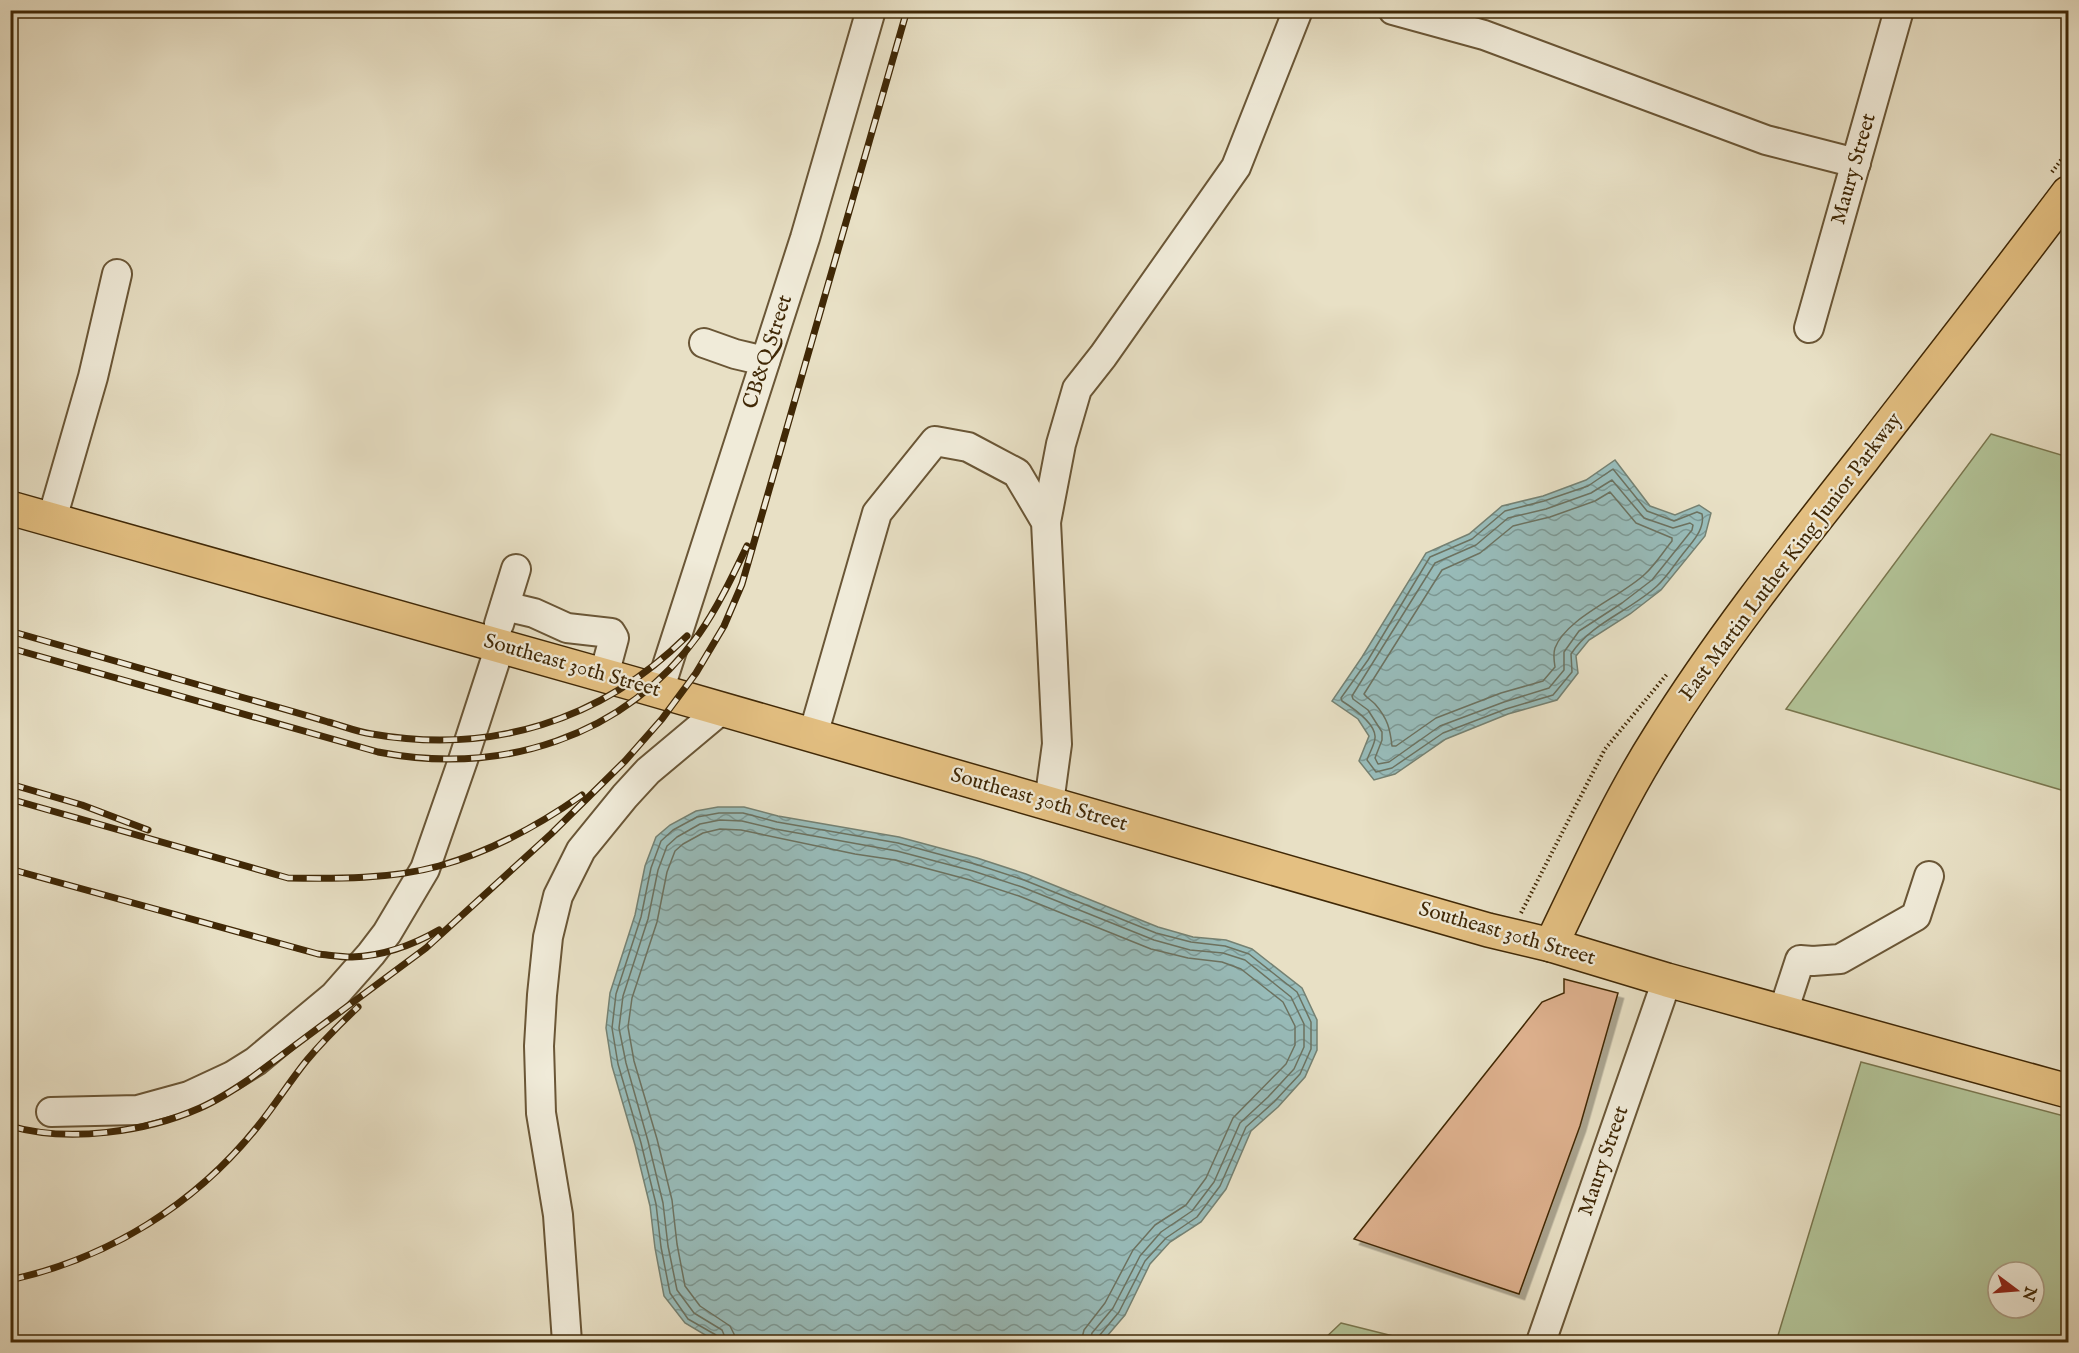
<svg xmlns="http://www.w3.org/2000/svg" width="2079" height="1353" font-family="'IM FELL English',serif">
<defs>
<pattern id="water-waves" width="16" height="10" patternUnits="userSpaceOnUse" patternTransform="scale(1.5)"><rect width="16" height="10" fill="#98bcba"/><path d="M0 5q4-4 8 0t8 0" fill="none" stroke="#7d9995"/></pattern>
<filter id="shadow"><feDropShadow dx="5.5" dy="5.5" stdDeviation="0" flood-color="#0004"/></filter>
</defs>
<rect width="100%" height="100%" fill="#e8e0c5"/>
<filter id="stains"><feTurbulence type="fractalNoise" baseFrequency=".00333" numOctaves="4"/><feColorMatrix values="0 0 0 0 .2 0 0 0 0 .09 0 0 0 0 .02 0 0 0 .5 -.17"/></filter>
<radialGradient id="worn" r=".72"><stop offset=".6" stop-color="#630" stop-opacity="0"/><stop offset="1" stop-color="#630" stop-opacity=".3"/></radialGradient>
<g fill="#b2c397" stroke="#79764e" stroke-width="1.5" fill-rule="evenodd">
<path d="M1991 434 2068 457V792L1786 709Z"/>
<path d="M1861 1062 2068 1117V1342H1776ZM1998 1272H2034V1308H1998Z"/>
<path d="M1341 1323 1417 1342H1321Z"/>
</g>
<g fill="url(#water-waves)" stroke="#758172" stroke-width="1.5">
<path d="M1615 460 1650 506 1675 515 1699 505 1711 513 1705 536 1661 590 1630 614 1589 640 1576 656 1578 673 1557 700 1508 714 1446 739 1395 774 1374 780 1359 761 1369 736 1358 719 1332 701 1362 657 1426 553 1469 534 1502 506 1543 496 1586 480Z"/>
<path d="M718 807H744L778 816 899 837 977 858 1026 874 1158 927 1193 937 1226 940 1252 949 1302 988 1317 1020V1050L1305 1077 1278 1107 1251 1131 1226 1189 1201 1222 1170 1242 1150 1264 1125 1315 1102 1342H717L685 1323 664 1296 655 1248 650 1206 635 1145 612 1066 606 1028 610 993 635 915 645 866 656 837 670 825 696 811Z"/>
</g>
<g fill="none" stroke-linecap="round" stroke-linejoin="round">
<g stroke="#6c7260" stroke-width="1.5">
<path d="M1613 469 1647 511 1674 521 1697 512 1702 514C1705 528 1694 540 1686 550 1676 562 1668 576 1657 586 1630 611 1591 623 1571 654L1572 672 1553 695 1506 709 1443 733 1392 768 1376 772 1367 760C1369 753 1376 743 1375 736 1374 722 1353 708 1342 701L1341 698 1368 660 1430 557 1472 539 1505 511 1544 501 1588 486Z"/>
<path d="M1612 480 1644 518 1673 528 1690 523 1693 525 1692 530 1652 580 1622 603 1579 631 1564 652V670L1549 688 1504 702 1440 726 1389 762 1378 764 1375 758 1382 740V732L1368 710 1353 699 1352 696 1435 563 1476 545 1508 518 1546 509 1591 493Z"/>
<path d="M1610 492 1636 523 1672 538V541C1663 552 1655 565 1645 574 1621 597 1566 618 1555 648 1553 654 1554 661 1555 667L1543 681 1501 693 1436 718 1396 746H1392C1390 729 1388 719 1375 704 1371 700 1367 698 1364 694L1442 570 1480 553 1513 526 1550 517 1595 501Z"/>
<path d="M719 1342 716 1335 688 1319 670 1293 661 1247 656 1204 641 1143 618 1064 612 1028 616 994 641 917 651 868 661 841 673 830 697 817 719 813H743L777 822 898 843 975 864 1024 880 1156 933 1191 942 1225 946 1249 954 1297 992 1311 1022V1049L1300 1074 1274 1102 1246 1127 1220 1186 1197 1217 1166 1238 1145 1261 1119 1312 1099 1336 1098 1342"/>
<path d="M727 1342 722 1330 694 1313 677 1290 668 1246 663 1203 648 1141 626 1063 619 1028 623 996 648 919 658 870 667 846 677 837 700 824 720 820 742 821 775 829 897 851 973 871 1022 887 1154 940 1190 950 1223 953 1245 960 1291 997 1304 1024V1047L1294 1069 1268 1097 1240 1123 1214 1182 1192 1211 1161 1232 1140 1256 1113 1308 1092 1333 1090 1342"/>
<path d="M736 1342 734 1334 730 1326 700 1306 685 1286 677 1244 672 1200 657 1139 634 1061 628 1027 632 998 657 922 667 872 675 851 683 844 703 833 720 829 741 830 855 854 895 860 970 880 1019 896 1151 949 1188 958 1222 962 1241 969 1283 1002 1295 1026V1045L1286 1064 1233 1118 1206 1178 1186 1205 1155 1225 1133 1250 1105 1303 1084 1330 1081 1342"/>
</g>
</g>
<path fill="#ddb08d" stroke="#402806" stroke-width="1.5" filter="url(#shadow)" d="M1564 979 1618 993 1580 1126 1519 1294 1354 1239 1542 1002 1564 993Z"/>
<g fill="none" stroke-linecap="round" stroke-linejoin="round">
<defs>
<g id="minor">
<path d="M1393 10 1484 35 1766 140 1856 163"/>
<path d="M1809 328 1899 10"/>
<path d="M704 343 735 354 765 361"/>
<path d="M52 519 93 377 117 274"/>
<path d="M1046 522 1061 444 1077 389 1103 356 1236 167 1298 10"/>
<path d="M505 606 534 613 567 628 611 633 614 638 604 675"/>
<path d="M499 624 516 569"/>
<path d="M659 691 805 238 871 10"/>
<path d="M813 735 877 513 935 441 968 447 1017 473 1046 522 1057 744 1049 803"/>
<path d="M1783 1012 1800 960 1813 961 1840 959 1916 916 1929 876"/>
<path d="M51 1112 138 1110 189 1096 232 1076 256 1061 334 996 371 954 387 933 425 869 463 760 500 646"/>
<path d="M567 1342 558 1215 541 1113 539 1046 542 995 548 937 558 896 581 850 625 796 648 771 722 709"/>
<path d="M1541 1342 1667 980"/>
</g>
<g id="major">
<path d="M10 508 631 683 1488 930 1551 945 1667 980 2068 1091"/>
<path d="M1551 945C1585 875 1617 803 1659 737 1720 639 1792 549 1863 459 1932 370 2001 282 2068 193"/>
</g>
</defs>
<use href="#minor" stroke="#6a5636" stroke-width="32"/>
<use href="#major" stroke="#402806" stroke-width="36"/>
<g stroke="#402806" stroke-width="4" stroke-dasharray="1.5 3" stroke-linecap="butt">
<path d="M2052 172 2068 151"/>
<path d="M1521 913 1605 749 1668 673"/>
</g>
<use href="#minor" stroke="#f0ebd9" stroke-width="28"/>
<use href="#major" stroke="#e4c082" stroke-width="33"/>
<defs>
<g id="rail">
<path d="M10 631C87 653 164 675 241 697 270 705 299 713 328 722 343 726 357 732 372 734 491 755 601 721 687 636"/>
<path d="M10 648 378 752C501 776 624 738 699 634 718 607 733 575 747 546"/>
<path d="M10 784 82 805 148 830"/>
<path d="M10 799 288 878C336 879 392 879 439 866 490 852 539 825 582 795"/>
<path d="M10 869 318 954C329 955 341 957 352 957 382 956 413 945 439 930"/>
<path d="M10 1126C68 1143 146 1132 200 1108 218 1100 235 1089 251 1078L426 948 551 834 625 761 662 719 696 673 724 626 742 584 907 10"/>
<path d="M10 1280C109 1258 195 1205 258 1126 275 1105 290 1081 307 1060 323 1041 340 1024 358 1007"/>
</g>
</defs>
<use href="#rail" stroke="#402806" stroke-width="7"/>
<use href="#rail" stroke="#f0ebd9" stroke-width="4.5" stroke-dasharray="14" stroke-linecap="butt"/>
</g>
<g text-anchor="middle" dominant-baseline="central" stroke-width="4.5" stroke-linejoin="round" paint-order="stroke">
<g font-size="21" fill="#402806" stroke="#f0ebd9">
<text transform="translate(1854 169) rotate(-74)">Maury Street</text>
<text transform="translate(768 352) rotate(-72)">CB&amp;Q Street</text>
<text transform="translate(1791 557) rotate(-53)">East Martin Luther King Junior Parkway</text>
<text transform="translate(572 666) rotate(16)">Southeast 30th Street</text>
<text transform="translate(1039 800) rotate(16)">Southeast 30th Street</text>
<text transform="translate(1507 934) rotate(16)">Southeast 30th Street</text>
<text transform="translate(1604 1161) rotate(-71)">Maury Street</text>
</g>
</g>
<rect width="2079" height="1353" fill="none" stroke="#e8e0c5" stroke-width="36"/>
<rect x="12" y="12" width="2055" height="1329" fill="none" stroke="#402806" stroke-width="3"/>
<rect x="18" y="18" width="2043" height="1317" fill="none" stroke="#402806" stroke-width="1.5"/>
<g transform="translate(2016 1290) rotate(106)"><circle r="28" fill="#f0ebd9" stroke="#aa9d85" stroke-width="1.5"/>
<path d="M0-4.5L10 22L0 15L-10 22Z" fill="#8f2418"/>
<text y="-9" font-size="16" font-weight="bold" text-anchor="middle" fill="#402806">N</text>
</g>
<rect width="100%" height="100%" filter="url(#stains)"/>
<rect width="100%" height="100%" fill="url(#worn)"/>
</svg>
